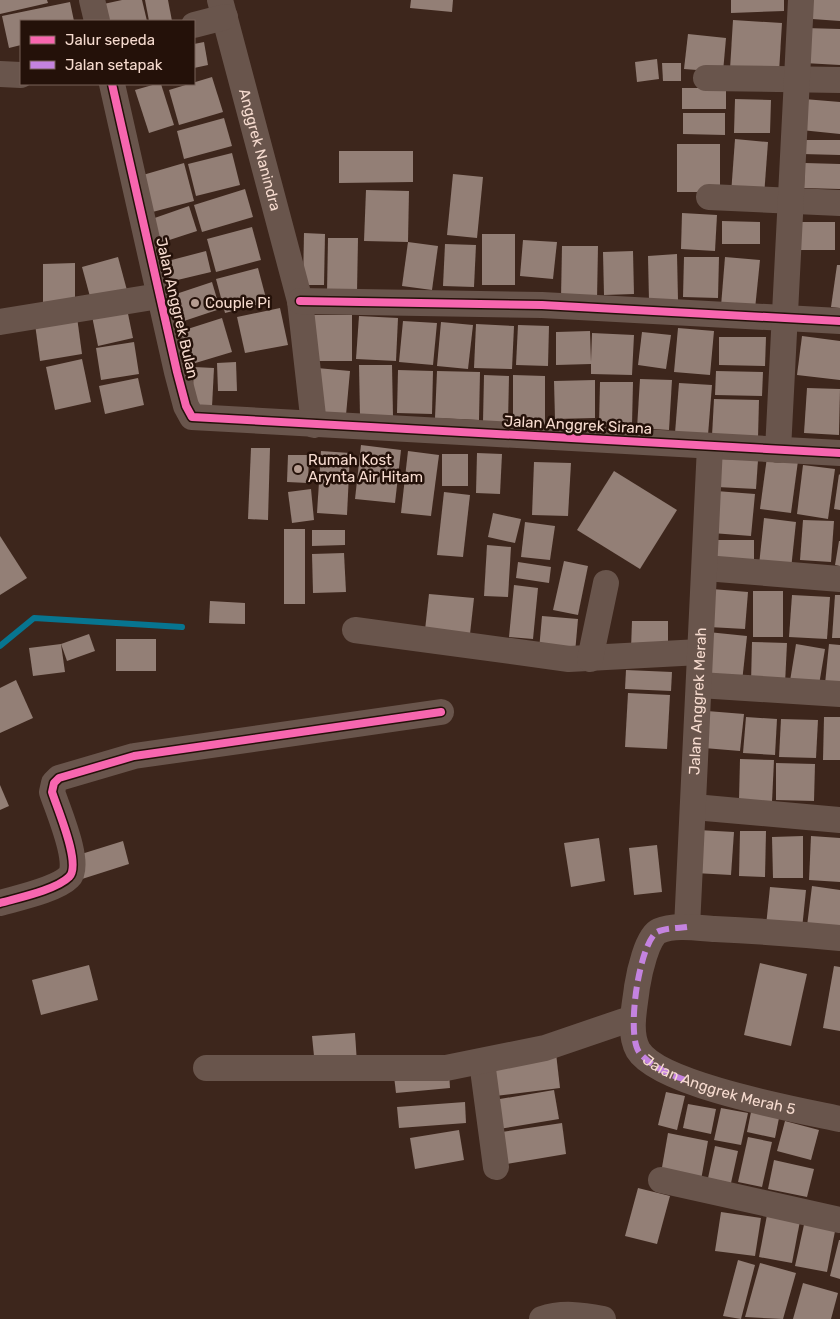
<svg xmlns="http://www.w3.org/2000/svg" width="840" height="1319" font-family="Rubik,sans-serif">
<rect width="100%" height="100%" fill="#3d261c"/>
<g fill="none" stroke-linecap="round" stroke-linejoin="round">
<path stroke="#077590" stroke-width="6" d="M0 646 34 618 182 627"/>
</g>
<g fill="#937f76">
<path d="M0 0H47L48 3 0 14Z"/>
<path d="M122 0H142L147 21H103L99 5Z"/>
<path d="M145 0H168L172 21H149Z"/>
<path d="M411 0H453L452 12 410 8Z"/>
<path d="M731 0H784V11L731 13Z"/>
<path d="M813 0H840V21L812 19Z"/>
<path d="M70 2 74 21H21V45L9 48 2 16Z"/>
<path d="M733 20 782 23 779 72 730 69Z"/>
<path d="M805 28 840 29V65L804 63Z"/>
<path d="M688 34 726 38 723 72 684 69Z"/>
<path d="M204 42 208 65 194 68V44Z"/>
<path d="M657 59 659 79 637 82 635 62Z"/>
<path d="M662 63H681V81H663Z"/>
<path d="M212 77 223 112 179 125 169 90Z"/>
<path d="M156 84H161L174 125 149 133 135 90Z"/>
<rect x="682" y="88" width="44" height="21"/>
<path d="M735 99 771 100 770 133H734Z"/>
<path d="M804 99 840 102V134L801 130Z"/>
<path d="M683 113H725V135L683 134Z"/>
<path d="M224 118 232 146 184 159 177 131Z"/>
<path d="M735 139 768 142 764 196 731 194Z"/>
<path d="M802 140H840V155L802 154Z"/>
<rect x="677" y="144" width="43" height="48"/>
<path d="M339 151H413V182L339 183Z"/>
<path d="M232 153 240 185 196 196 188 164Z"/>
<path d="M184 163 194 201 145 214 136 177Z"/>
<path d="M805 163 840 164V189L804 188Z"/>
<path d="M453 174 483 177 477 238 447 235Z"/>
<path d="M245 189 253 217 202 232 194 205Z"/>
<path d="M366 190 409 191 408 242 364 241Z"/>
<path d="M189 206 197 231 154 245 146 221Z"/>
<path d="M682 213 717 215 715 251 681 249Z"/>
<path d="M722 221 760 222V244H722Z"/>
<rect x="797" y="222" width="38" height="28"/>
<path d="M252 227 261 260 216 272 207 239Z"/>
<path d="M304 233 325 234 324 285H303Z"/>
<rect x="482" y="234" width="33" height="51"/>
<path d="M328 238H358L357 293H327Z"/>
<path d="M523 240 557 242 553 279 520 276Z"/>
<path d="M408 242 438 246 432 290 402 286Z"/>
<path d="M445 244 476 245 474 287 443 286Z"/>
<path d="M562 246H598L597 300 561 299Z"/>
<path d="M206 251 211 272 169 282 164 262Z"/>
<path d="M633 251 634 294 604 295 603 252Z"/>
<path d="M677 254 678 300 649 301 648 256Z"/>
<path d="M118 257 128 294 92 304 82 267Z"/>
<path d="M684 257H719L718 298 683 297Z"/>
<path d="M725 257 760 260 755 309 721 306Z"/>
<path d="M75 263V301L43 302V264Z"/>
<path d="M837 265H840V308L831 307Z"/>
<path d="M258 268 267 302 225 313 216 279Z"/>
<path d="M212 282 220 309 178 323 170 296Z"/>
<path d="M126 304 133 338 98 346 91 311Z"/>
<path d="M280 308 288 345 245 353 237 317Z"/>
<rect x="314" y="315" width="38" height="46"/>
<path d="M359 316 398 318 396 361 356 359Z"/>
<path d="M77 317 82 354 40 361 35 324Z"/>
<path d="M222 318 232 352 182 367 172 334Z"/>
<path d="M403 321 437 323 433 365 399 362Z"/>
<path d="M441 322 473 325 468 369 437 366Z"/>
<path d="M476 324 514 326 512 369 474 368Z"/>
<path d="M518 325 549 326 548 366 516 365Z"/>
<path d="M678 328 714 331 710 375 674 372Z"/>
<path d="M590 331 591 362 592 333 634 335 632 375 591 374V364L556 365V332Z"/>
<path d="M642 332 671 335 666 369 638 365Z"/>
<path d="M802 336 840 341V380L797 375Z"/>
<path d="M719 337H766L765 366 719 365Z"/>
<path d="M134 342 139 374 101 380 96 348Z"/>
<path d="M82 359 91 402 55 410 46 367Z"/>
<path d="M236 362 237 391H218L217 363Z"/>
<path d="M359 365H392L393 416H360Z"/>
<path d="M194 367 214 368 212 407 192 406Z"/>
<path d="M317 368 350 371 346 415 313 412Z"/>
<path d="M398 370 433 371 432 414 397 413Z"/>
<path d="M437 371 480 372 479 420 435 418Z"/>
<path d="M716 371 763 372 762 396 715 395Z"/>
<path d="M484 375 509 376 508 423 483 422Z"/>
<path d="M513 375 545 376V424H513Z"/>
<path d="M138 378 144 405 105 414 99 386Z"/>
<path d="M640 379 672 380 669 430 637 428Z"/>
<path d="M595 380V418L555 419 554 381Z"/>
<path d="M600 382H633L632 425H599Z"/>
<path d="M679 383 712 385 708 435 675 433Z"/>
<path d="M807 388 840 389 839 435 804 433Z"/>
<path d="M714 399 759 400 758 438 712 436Z"/>
<path d="M361 445 401 450 395 503 355 499Z"/>
<path d="M251 448H270L268 520 248 519Z"/>
<path d="M321 451 350 453 347 515 317 513Z"/>
<path d="M408 451 439 455 431 516 401 513Z"/>
<path d="M477 453 502 454 500 494 476 493Z"/>
<rect x="442" y="454" width="26" height="32"/>
<path d="M288 455H309L308 483 287 482Z"/>
<path d="M767 457 798 461 791 513 760 509Z"/>
<path d="M718 459 758 460 756 489 717 487Z"/>
<path d="M534 462 571 463 568 516 532 515Z"/>
<path d="M803 465 835 469 828 519 797 514Z"/>
<path d="M614 471 677 510 640 569 577 530Z"/>
<path d="M839 474 840 475V510L834 509Z"/>
<path d="M311 489 314 520 292 523 288 492Z"/>
<path d="M716 491 755 494 751 536 712 533Z"/>
<path d="M444 492 470 495 463 557 437 555Z"/>
<path d="M493 513 521 519 515 543 488 537Z"/>
<path d="M764 518 796 522 791 569 759 565Z"/>
<path d="M803 520 834 521 831 562 800 560Z"/>
<path d="M525 522 555 526 550 560 521 557Z"/>
<rect x="284" y="529" width="21" height="75"/>
<path d="M312 530H345V545L312 546Z"/>
<path d="M0 536 27 578 0 595Z"/>
<rect x="713" y="540" width="41" height="25"/>
<path d="M839 541H840V566L835 565Z"/>
<path d="M487 545 511 547 508 597 484 596Z"/>
<path d="M344 553 346 592 313 593 312 554Z"/>
<path d="M564 561 588 566 578 615 553 610Z"/>
<path d="M518 562 551 567 549 583 516 578Z"/>
<path d="M514 585 538 588 533 639 509 637Z"/>
<path d="M712 589 748 592 745 629 709 627Z"/>
<rect x="753" y="591" width="30" height="46"/>
<path d="M429 594 474 598 470 634 425 630Z"/>
<path d="M792 595 830 597 827 639 789 637Z"/>
<path d="M835 595H840V638H832Z"/>
<path d="M210 601 245 603V624L209 623Z"/>
<path d="M542 616 578 619 575 653 539 650Z"/>
<path d="M632 621H668V649H631Z"/>
<path d="M708 632 747 636 742 682 703 678Z"/>
<path d="M89 634 95 651 67 661 61 644Z"/>
<rect x="116" y="639" width="40" height="32"/>
<path d="M752 642 787 643 785 684 751 683Z"/>
<path d="M61 644 65 672 33 676 29 648Z"/>
<path d="M796 644 825 649 819 685 790 681Z"/>
<path d="M829 644 840 645V685L825 684Z"/>
<path d="M626 670 672 672 671 691 625 689Z"/>
<path d="M16 680 33 718 0 733V688Z"/>
<path d="M628 693 670 695 667 749 625 747Z"/>
<path d="M707 711 744 714 740 751 704 748Z"/>
<path d="M746 717 777 719 775 755 743 753Z"/>
<path d="M824 717H840V760H823Z"/>
<path d="M781 719 818 720 816 758 779 757Z"/>
<path d="M740 759 774 760 772 802 739 801Z"/>
<path d="M776 763 815 764 814 801 776 800Z"/>
<path d="M0 785 9 806 0 810Z"/>
<path d="M698 830 734 832 731 875 695 873Z"/>
<path d="M740 831H766L765 877 739 876Z"/>
<path d="M803 836V878H773L772 837Z"/>
<path d="M811 836 840 838V882L809 880Z"/>
<path d="M599 838 605 881 571 887 564 843Z"/>
<path d="M123 841 129 864 82 879 75 856Z"/>
<path d="M657 845 662 892 634 895 629 848Z"/>
<path d="M812 886 840 890V930L807 926Z"/>
<path d="M770 887 806 890 802 929 766 926Z"/>
<path d="M760 963 807 974 791 1046 744 1035Z"/>
<path d="M89 965 98 1000 41 1015 32 980Z"/>
<path d="M834 966 840 967V1031L823 1028Z"/>
<path d="M355 1033 357 1063 315 1066 312 1036Z"/>
<path d="M556 1053 560 1088 495 1096 491 1062Z"/>
<path d="M449 1071 450 1088 396 1093 394 1076Z"/>
<path d="M554 1090 559 1119 499 1129 494 1100Z"/>
<path d="M666 1092 685 1096 677 1130 658 1125Z"/>
<path d="M465 1102 466 1123 399 1128 397 1107Z"/>
<path d="M688 1104 716 1109 711 1134 683 1128Z"/>
<path d="M721 1108 748 1113 741 1145 714 1140Z"/>
<path d="M751 1112 779 1118 775 1138 747 1132Z"/>
<path d="M785 1121 819 1130 811 1160 777 1151Z"/>
<path d="M562 1123 566 1154 507 1164 502 1132Z"/>
<path d="M459 1130 464 1160 415 1169 410 1138Z"/>
<path d="M668 1133 708 1141 701 1180 661 1173Z"/>
<path d="M748 1137 772 1142 762 1187 738 1182Z"/>
<path d="M715 1146 738 1151 731 1183 708 1178Z"/>
<path d="M774 1160 814 1169 807 1197 768 1189Z"/>
<path d="M638 1188 670 1196 657 1244 625 1236Z"/>
<path d="M721 1212 761 1218 755 1256 715 1251Z"/>
<path d="M767 1215 800 1221 792 1263 759 1257Z"/>
<path d="M805 1220 836 1226 827 1272 795 1266Z"/>
<path d="M839 1240H840V1279L830 1276Z"/>
<path d="M738 1260 755 1265 741 1319 723 1316Z"/>
<path d="M760 1263 796 1273 783 1319 745 1317Z"/>
<path d="M803 1283 838 1293 831 1319H793Z"/>
</g>
<g fill="none" stroke-linecap="round" stroke-linejoin="round">
<g stroke="#69554c" stroke-width="26">
<path d="M92 0 97 21"/>
<path id="s1" d="M220 0 300 301 314 425"/>
<path d="M194 25 225 17"/>
<path d="M0 74 21 75"/>
<path d="M706 78 840 80"/>
<path d="M112 84 177 372 186 406 192 417 840 453"/>
<path d="M709 197 840 203"/>
<path d="M300 301 542 305 840 321"/>
<path d="M0 322 159 296"/>
<path d="M778 450 801 0"/>
<path d="M705 568 840 579"/>
<path d="M355 630 569 659 700 652"/>
<path d="M590 659 606 583"/>
<path d="M699 685 840 694"/>
<path d="M694 807 840 820"/>
<path d="M0 903C17 898 56 890 69 877 82 865 57 808 52 792L54 783 59 778 134 756 441 712"/>
<path id="s2" d="M687 927 710 446"/>
<path id="s3" d="M840 938C798 934 757 931 715 929 698 928 675 924 659 931 647 936 639 974 637 987 635 1006 628 1032 638 1050 659 1085 798 1110 840 1119"/>
<path d="M482 1062 496 1167"/>
<path d="M206 1068H446L545 1048 633 1018"/>
<path d="M661 1180 840 1220"/>
<path d="M542 1319C562 1312 582 1315 603 1319"/>
</g>
<path stroke="#c483df" stroke-width="6" stroke-dasharray="12 6" stroke-linecap="butt" d="M687 927C679 928 664 928 657 932 639 944 626 1034 639 1052 651 1067 671 1075 688 1081"/>
<defs>
<g id="cycleway">
<path d="M112 84 177 372 186 406 192 417 840 453"/>
<path d="M300 301 542 305 840 321"/>
<path d="M0 903C17 898 56 890 69 877 82 865 57 808 52 792L54 783 59 778 134 756 441 712"/>
</g>
</defs>
<use href="#cycleway" stroke="#241109" stroke-width="11"/>
<use href="#cycleway" stroke="#f766af" stroke-width="8"/>
</g>
<g fill="#b59c90" stroke="#241109" stroke-width="2">
<circle cx="195" cy="303" r="5"/>
<circle cx="298" cy="469" r="5"/>
</g>
<g text-anchor="middle" dominant-baseline="central" stroke-width="5" stroke-linejoin="round" paint-order="stroke">
<g font-size="15" fill="#f6dbcf" stroke="#241109">
<text stroke="none"><textPath href="#s1" startOffset="155">Anggrek Nanindra</textPath></text>
<text transform="translate(177 308) rotate(77)">Jalan Anggrek Bulan</text>
<text transform="translate(578 425) rotate(3)">Jalan Anggrek Sirana</text>
<text stroke="none"><textPath href="#s2" startOffset="226">Jalan Anggrek Merah</textPath></text>
<text stroke="none"><textPath href="#s3" startOffset="398">Jalan Anggrek Merah 5</textPath></text>
</g>
<g font-size="15" fill="#f6dbcf" stroke="#241109" text-anchor="start">
<text x="205" y="303">Couple Pi</text>
<text x="308" y="460">Rumah Kost<tspan x="308" dy="17">Arynta Air Hitam</tspan></text>
</g>
</g>
<rect x="20" y="20" width="175" height="65" fill="#241109" stroke="#786258"/>
<rect x="30" y="36" width="25" height="8" fill="#f766af" stroke="#786258"/>
<text x="65" y="45" font-size="15" fill="#f6dbcf">Jalur sepeda</text>
<rect x="30" y="61" width="25" height="8" fill="#c483df" stroke="#786258"/>
<text x="65" y="70" font-size="15" fill="#f6dbcf">Jalan setapak</text>
</svg>
